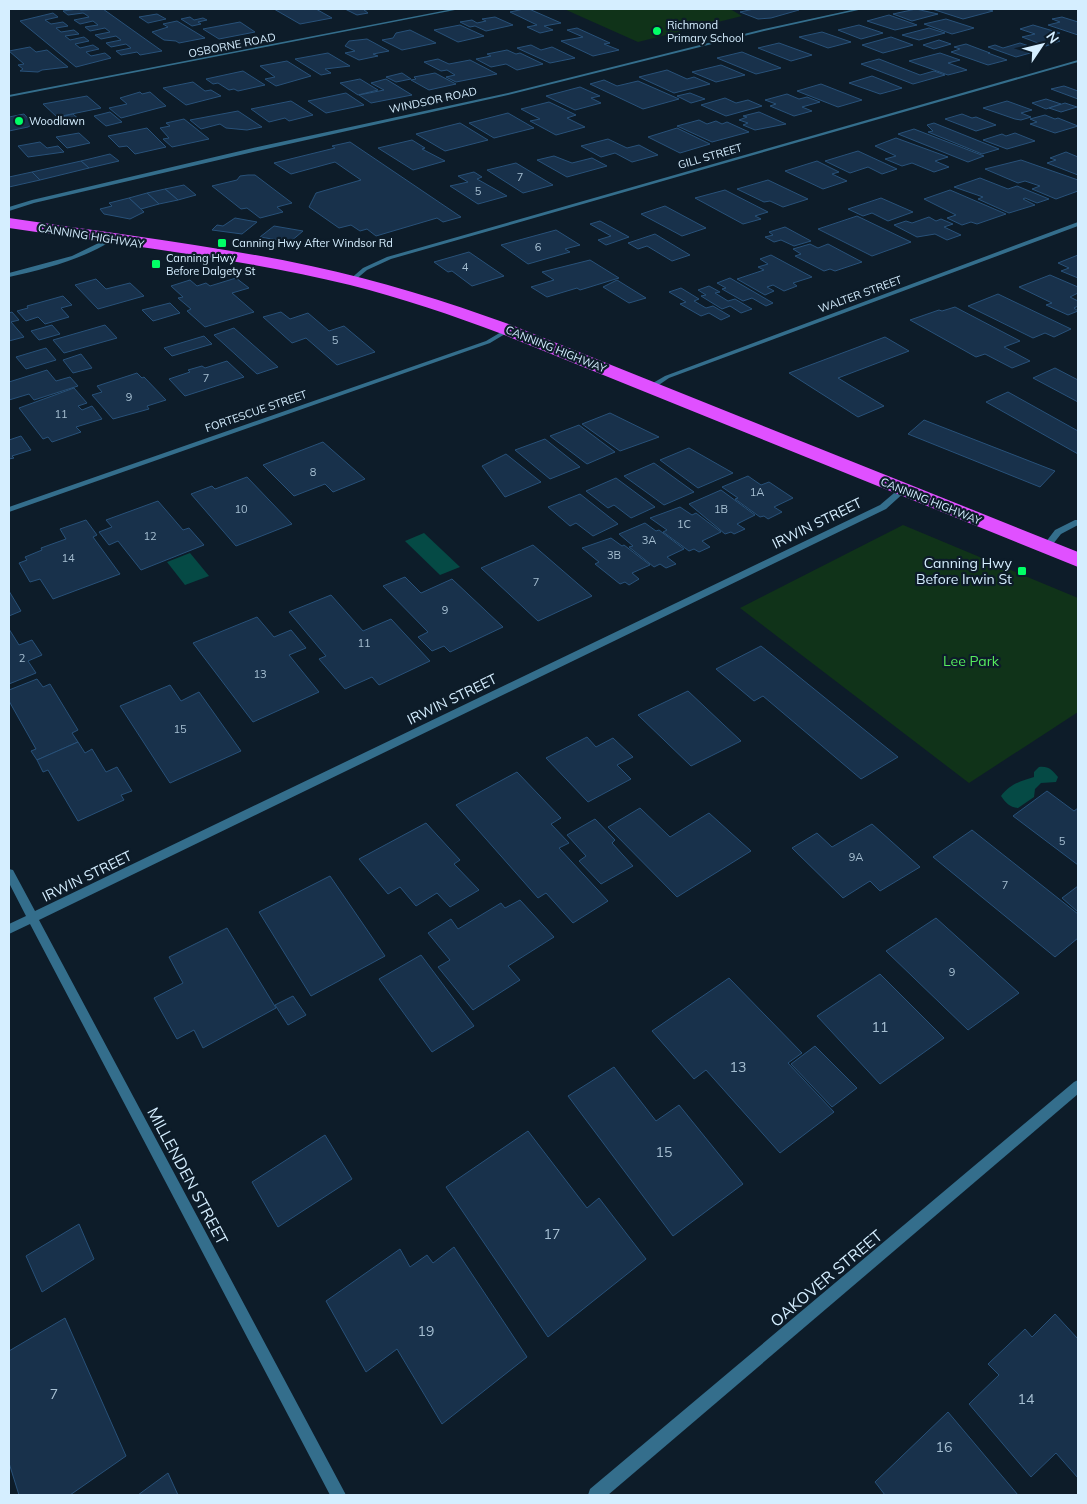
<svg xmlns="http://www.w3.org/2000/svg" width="1087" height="1504" font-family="Mulish,sans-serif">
<rect width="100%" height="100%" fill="#0d1c29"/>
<g fill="#103319">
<path d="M564 9H730L742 16 638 42Z"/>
<path d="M903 525 1078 598V712L969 783 740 608Z"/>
</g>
<g fill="#054a45">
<path d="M424 533 460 567 440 575 405 541Z"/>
<path d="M190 553 209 576 185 585 167 562Z"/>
<path d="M1039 767C1049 766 1052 770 1058 777L1056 782 1041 783 1035 789 1034 797 1018 808C1009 807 1006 803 1001 796 1010 784 1021 781 1034 777V772Z"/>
</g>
<g fill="#18314b" stroke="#285179">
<path d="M78 9 81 10 103 9 162 51 140 55 137 52 121 55 116 51 131 48 126 44 111 47 106 43 121 40 116 36 101 39 95 35 110 32 105 28 90 31 85 27 98 25 93 21 80 24 74 20 89 17 85 14 83 13 68 15 63 11Z"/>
<path d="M274 9H316L332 18 300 24Z"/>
<path d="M345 9H373L364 10 368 13 357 15Z"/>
<path d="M524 9H529L561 23 544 26 553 30 540 33 527 27 537 25 510 12Z"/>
<path d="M754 9H796L799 10 771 18 758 19 740 12Z"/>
<path d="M916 9 938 14 912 21 893 14Z"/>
<path d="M932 9H986L993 11 963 19Z"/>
<path d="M53 13 58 17 45 20 51 24 63 22 68 26 56 28 61 32 74 30 79 34 65 36 70 40 84 37 89 41 75 44 80 48 93 45 99 49 86 52 91 56 105 53 111 58 76 67 20 21Z"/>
<path d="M157 14 166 19 148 23 139 17Z"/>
<path d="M889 15 917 25 895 30 867 21Z"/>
<path d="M190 17 194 20 203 18 207 20 198 22 201 24 192 26 181 19Z"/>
<path d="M495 17 513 25 486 31 475 26 470 27 460 22 472 20 477 23 486 21 482 19Z"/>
<path d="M1062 17 1078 22V35L1048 25 1060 22 1052 19Z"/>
<path d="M946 19 974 28 952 34 924 24Z"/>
<path d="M177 21 205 38 179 43 176 41 164 40 152 32 168 27 163 24Z"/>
<path d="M240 22 255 32 219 39 203 29Z"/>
<path d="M460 25 484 36 458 42 434 30Z"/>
<path d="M859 25 883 33 861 39 838 30Z"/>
<path d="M1033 25 1060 33 1047 37 1060 41 1046 46 1022 37 1035 34 1020 29Z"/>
<path d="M577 28 610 43 604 44 619 50 593 56 561 41 583 37 567 30Z"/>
<path d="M929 28 945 33 919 40 902 35Z"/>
<path d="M410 30 436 43 402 50 382 40 393 38 396 33Z"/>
<path d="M822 32 851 42 828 48 799 37Z"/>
<path d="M891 37 913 45 883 53 862 45Z"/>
<path d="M367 39 389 51 373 54 378 56 359 60 345 53 355 51 345 46 349 41Z"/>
<path d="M939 40 951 44 934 49 923 45Z"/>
<path d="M779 43 812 55 791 61 758 48Z"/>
<path d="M1020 43 1041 50 1016 57 988 47 995 45 1003 48Z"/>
<path d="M966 44 990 53H988L1007 60 988 65 951 52 960 49 954 47Z"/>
<path d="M531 45 541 50 552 47 575 58 550 63 517 48Z"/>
<path d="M30 47 36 52 47 50 68 67 42 70 38 72 20 71 23 69 18 65 24 64 9 51Z"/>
<path d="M507 50 516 54 520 53 543 64 517 70 506 64 491 67 476 59 491 56 487 54Z"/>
<path d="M742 52 781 68 756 74 717 58Z"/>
<path d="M328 53 350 66 325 69 331 73 321 75 295 59Z"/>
<path d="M940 53 960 60 948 63 967 70 948 75 909 61Z"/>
<path d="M438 59 449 64 470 60 497 74 456 82 446 77 455 75 447 70 441 71 424 62Z"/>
<path d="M879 59 920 75 934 71 945 75 913 84 861 64Z"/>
<path d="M287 61 311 76 276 86 265 79 275 77 260 66Z"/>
<path d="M721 65 745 75 716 82 692 72Z"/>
<path d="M667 70 687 79 694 77 710 84 674 93 639 77Z"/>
<path d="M243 71 265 85 238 91 234 89 229 90 218 83 213 84 206 79Z"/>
<path d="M402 73 411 79 396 82 386 77Z"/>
<path d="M435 73 456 84 429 90 411 80 416 79 414 77Z"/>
<path d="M872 76 902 88 880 94 849 83Z"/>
<path d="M360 79 378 90 358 95 340 83Z"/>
<path d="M386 79 412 95 371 103 359 95 384 90 371 83Z"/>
<path d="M604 80 617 86 638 81 679 99 643 109 590 84Z"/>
<path d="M193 82 205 91 211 90 221 96 186 105 163 88Z"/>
<path d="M821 84 862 100 838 107 797 91Z"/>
<path d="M1064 86 1078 91V99L1051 89Z"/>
<path d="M580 87 600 96 591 98 601 103 575 110 546 96Z"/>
<path d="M140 92 142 94 150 92 166 106 121 118 109 108 127 104 120 98Z"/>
<path d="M346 93 364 105 326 113 308 101Z"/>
<path d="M690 93 705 99 691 103 677 96Z"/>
<path d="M787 94 799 99 807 97 820 102 802 107 812 111 794 116 770 106 776 104 765 100Z"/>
<path d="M87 96 101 108 57 117 43 104Z"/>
<path d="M725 98 736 103 748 100 762 106 726 116 701 105Z"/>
<path d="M1046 99 1061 104 1046 109 1032 103Z"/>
<path d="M291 101 313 115 289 121 285 118 269 122 251 109Z"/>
<path d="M1007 101 1032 110 1021 113 1031 117 1021 120 1015 119 983 108Z"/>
<path d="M549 102 576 115 567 118 585 127 556 135 530 121 540 119 521 109Z"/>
<path d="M1065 103 1077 107 1061 112 1049 108Z"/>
<path d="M238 111 262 127 247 130 226 128 220 124 201 129 190 120Z"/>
<path d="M110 112 122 122 106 126 94 116Z"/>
<path d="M759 112 786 124 755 130 743 125 748 123 739 120 747 117 743 116Z"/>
<path d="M508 113 534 128 494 138 469 123Z"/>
<path d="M24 114 33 124 28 127 9 131V117Z"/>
<path d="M73 114 81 121 69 124 61 117Z"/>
<path d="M962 114 972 118 976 117 996 125 976 131 945 119Z"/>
<path d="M1045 115 1055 119 1058 118 1078 126 1055 133 1030 124 1037 122 1030 119Z"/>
<path d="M184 119 209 139 172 147 163 139 169 138 160 128 170 126 166 123Z"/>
<path d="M699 120 707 124 716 121 722 124 727 122 749 132 712 142 677 126Z"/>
<path d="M460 123 488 140 445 151 416 134Z"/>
<path d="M934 123 999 149 982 154 928 132 933 131 927 125Z"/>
<path d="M147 128 166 147 135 154 127 146 119 147 108 136Z"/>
<path d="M677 128 710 144 680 153 648 137Z"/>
<path d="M914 129 984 156 968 162 898 134Z"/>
<path d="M79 133 90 143 67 148 56 137Z"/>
<path d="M1015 133 1035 141 1007 149 983 140 1002 134 1006 136Z"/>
<path d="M896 138 948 157 935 161 949 167 934 172 912 163 902 166 885 159 896 156 875 146Z"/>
<path d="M608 139 627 148 639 145 658 155 632 162 615 153 601 157 581 146Z"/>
<path d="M412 140 425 148 422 149 445 161 413 170 378 148Z"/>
<path d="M40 142 47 148 58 146 64 152 28 157 18 146Z"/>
<path d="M350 142 461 217 443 222 437 218 376 236 367 229 360 231 351 225 339 228 309 207 316 193 361 180 335 162 291 174 274 163 335 148 332 146Z"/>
<path d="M858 151 897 169 882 174 868 167 850 173 825 161Z"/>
<path d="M1066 152 1078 157V175L1047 163 1056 160 1050 158Z"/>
<path d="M110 154 119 161 89 168 81 161Z"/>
<path d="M554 156 572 163 592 158 607 166 567 177 537 160Z"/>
<path d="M1021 160 1078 180V191L1056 199 1032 189 1040 186 1025 181 1018 183 985 169Z"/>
<path d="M81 161 89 168 40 180 32 172Z"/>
<path d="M817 161 839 172 832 174 847 181 823 189 785 171Z"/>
<path d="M516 163 553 185 523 193 487 170Z"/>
<path d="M32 172 40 180 9 187V177Z"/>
<path d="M474 172 482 177 477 179 507 196 478 204 450 186 468 182 458 176Z"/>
<path d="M248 175H255L292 203 277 207 283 212 260 218 247 208 241 209 212 186 237 180 240 176Z"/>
<path d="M980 178 1008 189 1017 186 1049 199 1037 203 1025 198 1023 199 1035 205 1009 213 978 199 983 197 954 187Z"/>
<path d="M768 180 808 199 783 207 770 201 764 202 737 189Z"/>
<path d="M184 185 196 195 178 200 165 189Z"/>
<path d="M165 189 178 200 159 204 147 193Z"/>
<path d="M725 190 768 212 755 216 761 219 743 224 695 198Z"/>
<path d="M950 190 1006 214 977 224 971 222 962 225 947 218 956 215 924 199Z"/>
<path d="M147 193 159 204 141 209 129 198Z"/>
<path d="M129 198 144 212 130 219 104 214 100 209 112 206 109 203Z"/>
<path d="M881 198 913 212 888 221 872 213 863 216 848 209Z"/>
<path d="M665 206 706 228 682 236 641 214Z"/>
<path d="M857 216 911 242 872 256 818 229Z"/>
<path d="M929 217 936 221 941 219 953 224 944 227 961 235 947 240 935 234 917 237 894 225 906 221 912 223Z"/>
<path d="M235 218 257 222 242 234 212 230 217 225 223 226Z"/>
<path d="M600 221 629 237 606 245 598 240 611 236 590 224Z"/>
<path d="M274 226 303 231 290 242 260 237Z"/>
<path d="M785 227 811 241 794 246 781 240 774 242 765 237 773 235 769 232Z"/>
<path d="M556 230 580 245 565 249 570 252 528 264 501 245Z"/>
<path d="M655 234 690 255 672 261 647 246 638 249 628 243Z"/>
<path d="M810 244 818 248 828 244 862 262 835 271 830 269 824 271 795 256 801 254 793 249Z"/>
<path d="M469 252 504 276 472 286 452 271 448 272 434 262Z"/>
<path d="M771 255 812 277 793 283 797 286 784 291 773 285 767 287 774 291 765 295 737 279 764 270 758 267 768 264 760 259Z"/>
<path d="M1078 255V278L1061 271 1069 268 1058 263Z"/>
<path d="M590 260 619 278 580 290 577 288 547 297 531 287 554 280 542 272Z"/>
<path d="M1050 275 1078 287V293L1070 297 1078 301V306L1074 308 1078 311 1068 315 1046 305 1052 303 1019 287Z"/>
<path d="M236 278 249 288 232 293 254 312 205 327 187 311 191 309 178 298 183 297 171 286 190 280 197 286 206 283 210 286Z"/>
<path d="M730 278 773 303 766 306 752 298 743 301 722 289 726 288 717 283Z"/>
<path d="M96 279 106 289 130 283 144 296 98 309 75 285Z"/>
<path d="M617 280 646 298 629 303 603 287Z"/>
<path d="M709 286 720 292 715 293 728 301 735 299 752 309 741 313 730 306 722 309 701 296 706 295 698 290Z"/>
<path d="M681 288 699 299 694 301 706 308 713 306 730 316 721 320 709 313 701 316 680 304 686 302 669 292Z"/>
<path d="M998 294 1071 329 1054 337 1045 333 1033 338 968 306Z"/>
<path d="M63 296 72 305 61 308 69 317 45 324 38 317 26 321 17 311 28 308 27 306Z"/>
<path d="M170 303 180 313 153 321 142 310Z"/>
<path d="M955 307 1020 341 1004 347 1030 361 1012 368 985 354 976 357 910 320 939 310 942 311Z"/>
<path d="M12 312 19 320 11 322 24 337 9 341V313Z"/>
<path d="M281 312 290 319 308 313 329 331 344 326 375 352 337 365 306 338 292 343 263 317Z"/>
<path d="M52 325 60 334 39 340 31 331Z"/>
<path d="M105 325 117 338 64 353 53 340Z"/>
<path d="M234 328 278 367 257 374 214 335Z"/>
<path d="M204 336 212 344 172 356 164 348Z"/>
<path d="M885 337 909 351 838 378 884 406 858 417 789 373Z"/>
<path d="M46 348 56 360 26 369 16 357Z"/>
<path d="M81 354 92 368 73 373 63 360Z"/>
<path d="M227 361 244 377 185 396 169 379 190 372 188 370 202 366 205 368Z"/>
<path d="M1055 368 1078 380V402L1033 378Z"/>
<path d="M47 370 56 381 70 377 78 386 34 400 29 394 9 400V382Z"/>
<path d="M137 373 142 378 144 377 166 400 147 406 149 409 113 419 92 395 102 392 97 386Z"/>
<path d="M74 388 87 403 78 406 82 410 92 406 102 419 76 427 81 432 52 442 48 437 43 439 19 408Z"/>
<path d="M1008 392 1078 431V454L986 402Z"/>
<path d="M610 413 659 437 620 451 582 424Z"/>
<path d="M924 420 1055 471 1040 487 908 434Z"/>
<path d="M579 425 615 452 587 464 550 436Z"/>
<path d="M21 436 31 450 12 456 14 458 9 459V440Z"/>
<path d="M545 439 580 467 550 479 515 450Z"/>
<path d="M323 442 365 479 333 492 325 484 294 496 263 465Z"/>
<path d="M689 448 733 473 698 488 660 460Z"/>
<path d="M506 454 541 482 505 497 482 466Z"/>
<path d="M654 463 694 492 664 505 624 476Z"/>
<path d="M748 476 761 485 769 482 793 498 774 507 782 512 768 519 764 516 760 517 735 499 738 498 722 487Z"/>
<path d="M247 477 292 524 236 546 191 494 212 486 215 489Z"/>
<path d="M616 478 655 507 631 518 614 505 608 508 586 491Z"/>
<path d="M721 490 755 515 737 524 745 529 734 534 731 532 725 534 689 504Z"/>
<path d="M580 494 618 524 593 536 576 523 570 526 548 507Z"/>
<path d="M158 501 183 530 189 528 204 545 141 570 118 541 109 545 99 532 112 527 106 520Z"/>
<path d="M680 507 692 515 696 513 721 532 702 541 710 547 699 552 694 549 689 551 663 532 667 530 650 518Z"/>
<path d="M86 520 97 535 93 537 120 574 53 599 40 579 30 582 19 563 27 560 25 557 42 550 41 548 66 539 60 529Z"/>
<path d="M645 523 656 531 659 530 684 549 667 557 676 564 666 568 660 564 654 567 629 547 633 546 619 534Z"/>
<path d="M611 538 622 546 624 545 650 565 632 573 639 579 629 585 625 582 620 584 595 564 599 562 582 548Z"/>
<path d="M533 545 592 596 538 621 481 568Z"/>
<path d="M405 577 421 593 452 579 503 627 450 652 444 646 432 651 418 637 428 632 383 586Z"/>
<path d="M9 591 21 611 9 616Z"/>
<path d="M331 595 363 631 391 619 430 661 379 685 372 677 345 689 319 659 326 656 289 612Z"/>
<path d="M257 617 274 637 291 630 306 648 289 655 319 692 253 722 193 643Z"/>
<path d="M9 629 19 645 32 640 42 655 28 661 36 673 9 684Z"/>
<path d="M761 646 898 757 861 779 763 696 754 701 716 669Z"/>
<path d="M37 679 43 687 50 684 78 730 72 733 78 742 37 760 31 751 36 749 9 701V690Z"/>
<path d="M170 685 181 701 199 692 241 751 170 783 120 706Z"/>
<path d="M688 691 741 741 691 766 638 715Z"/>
<path d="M587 737 596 747 613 738 633 757 617 765 631 779 588 802 546 758Z"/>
<path d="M78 742 85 753 92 749 106 772 117 767 132 791 121 795 124 800 78 821 48 770 43 772 37 760Z"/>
<path d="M517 772 561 818 551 824 569 843 559 848 608 901 573 923 546 893 538 898 456 805Z"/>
<path d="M1047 791 1074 811 1078 808V865L1013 816Z"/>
<path d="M640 808 670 837 709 813 751 851 677 897 608 827Z"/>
<path d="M595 819 615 840 612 843 633 866 601 884 579 861 586 856 567 835Z"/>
<path d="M426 823 460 860 454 864 479 890 450 907 437 893 416 906 400 887 388 894 359 859Z"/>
<path d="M872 824 920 867 880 891 870 881 843 898 792 848 817 833 832 847Z"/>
<path d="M972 830 1078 914V938L1055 957 933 857Z"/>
<path d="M330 876 385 956 311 996 259 912Z"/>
<path d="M1078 886V912L1062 898Z"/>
<path d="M520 900 554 937 508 966 520 980 473 1010 438 967 450 960 428 933 451 919 458 929 501 903 505 908Z"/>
<path d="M936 918 1019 993 968 1030 886 951Z"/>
<path d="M227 928 276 1008 203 1048 194 1030 177 1039 154 998 183 983 169 957Z"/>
<path d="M421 955 474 1026 432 1052 379 979Z"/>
<path d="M880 974 944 1038 880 1084 817 1016Z"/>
<path d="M729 978 802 1053 788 1063 834 1112 780 1153 706 1070 694 1079 652 1031Z"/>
<path d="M293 996 306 1015 288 1025 275 1005Z"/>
<path d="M815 1046 857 1088 832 1107 791 1064Z"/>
<path d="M614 1067 656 1121 679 1105 743 1184 673 1236 568 1096Z"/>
<path d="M528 1131 587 1208 599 1198 646 1259 548 1337 446 1187Z"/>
<path d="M325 1135 352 1179 278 1227 252 1182Z"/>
<path d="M79 1224 94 1259 42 1292 26 1256Z"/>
<path d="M454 1247 527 1357 442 1424 397 1349 366 1372 326 1301 400 1249 410 1267 427 1255 433 1263Z"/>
<path d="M1055 1314 1078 1339V1478L1056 1453 1031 1477 969 1404 999 1375 988 1364 1025 1329 1032 1337Z"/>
<path d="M65 1318 126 1456 70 1495H19L9 1463V1351Z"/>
<path d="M948 1412 1018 1495H885L875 1482Z"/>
<path d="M168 1473 178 1495H138Z"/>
</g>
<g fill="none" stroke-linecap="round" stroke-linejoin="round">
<g fill="#346e8c" fill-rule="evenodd">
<path d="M453 9H460L9 97V95Z"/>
<path d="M856 9H863L764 31 508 95 253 152 34 203 9 211V207L32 200 253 148 508 93 764 29Z"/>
<path d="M1078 60V62L391 259 367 270 354 281 349 280 363 268 387 257Z"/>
<path d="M1078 222V226L669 378 653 389 646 387 665 376Z"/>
<path d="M111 237 114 239 113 240C81 260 45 269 9 277V273L72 256Z"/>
<path d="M508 328 511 330 510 331 490 343 9 512V507L486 341Z"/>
<path d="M900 488H903L907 490 886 509 39 920 346 1495H330L30 924 9 934V924L26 916 9 883V869L13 870 35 911 880 505Z"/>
<path d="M1075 520H1078V525L1061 534 1049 549H1043L1042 547 1055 530Z"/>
<path d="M1078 1080V1094L608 1495H588L590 1489 1074 1082Z"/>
</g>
<path fill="#e050ff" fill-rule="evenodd" d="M9 218C110 233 212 245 311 266 381 281 448 302 514 326L1078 552V567L502 334C452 315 401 298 350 285 238 258 123 245 9 228Z"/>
</g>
<g fill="#01ff66" stroke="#0d1c29" stroke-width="2">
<circle cx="657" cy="31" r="5"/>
<circle cx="19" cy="121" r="5"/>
<rect x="217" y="238" width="10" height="10" rx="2.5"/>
<rect x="151" y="259" width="10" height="10" rx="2.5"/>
<rect x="1017" y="566" width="10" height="10" rx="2.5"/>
</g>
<g text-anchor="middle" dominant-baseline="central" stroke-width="4.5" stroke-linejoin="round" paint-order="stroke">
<g font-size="11" fill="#d5eeff" stroke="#0d1c29" text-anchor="start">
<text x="667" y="25">Richmond<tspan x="667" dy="13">Primary School</tspan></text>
<text x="29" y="121">Woodlawn</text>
<text x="232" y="243">Canning Hwy After Windsor Rd</text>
<text x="166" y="258">Canning Hwy<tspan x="166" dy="13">Before Dalgety St</tspan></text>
</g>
<g font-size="11" fill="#d5eeff" stroke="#0d1c29">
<text transform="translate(232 45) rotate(-11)">OSBORNE ROAD</text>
<text transform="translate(433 100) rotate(-12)">WINDSOR ROAD</text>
<text transform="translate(710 156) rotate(-16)">GILL STREET</text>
<text transform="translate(91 236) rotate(9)">CANNING HIGHWAY</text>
<text transform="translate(860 294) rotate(-20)">WALTER STREET</text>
<text transform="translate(556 349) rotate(22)">CANNING HIGHWAY</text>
<text transform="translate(256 411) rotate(-19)">FORTESCUE STREET</text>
<text transform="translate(931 501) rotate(22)">CANNING HIGHWAY</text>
</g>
<g font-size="11" fill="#a6bfd2">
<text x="520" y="177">7</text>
<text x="478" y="191">5</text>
<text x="538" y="247">6</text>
<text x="465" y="267">4</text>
<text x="335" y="340">5</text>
<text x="206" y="378">7</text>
<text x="129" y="397">9</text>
<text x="61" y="414">11</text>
<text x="313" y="472">8</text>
<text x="757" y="492">1A</text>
<text x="241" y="509">10</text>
<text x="721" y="509">1B</text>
<text x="684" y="524">1C</text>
<text x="150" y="536">12</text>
<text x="649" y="540">3A</text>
<text x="614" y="555">3B</text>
<text x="68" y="558">14</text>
<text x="536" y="582">7</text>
<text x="445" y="610">9</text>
<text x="364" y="643">11</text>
<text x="22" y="658">2</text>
<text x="260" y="674">13</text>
<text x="180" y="729">15</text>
<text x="1062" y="841">5</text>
<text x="856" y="857">9A</text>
<text x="1005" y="885">7</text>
<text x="952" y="972">9</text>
</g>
<g font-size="14" fill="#d5eeff" stroke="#0d1c29">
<text transform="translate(817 523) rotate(-26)">IRWIN STREET</text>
<text transform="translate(452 699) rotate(-26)">IRWIN STREET</text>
<text transform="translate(87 876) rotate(-26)">IRWIN STREET</text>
</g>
<g font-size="14" fill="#d5eeff" stroke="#0d1c29" text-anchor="end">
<text x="1012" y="563">Canning Hwy<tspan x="1012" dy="16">Before Irwin St</tspan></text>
</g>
<g font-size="14" fill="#55eb5d" stroke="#0d1c29">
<text x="971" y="661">Lee Park</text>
</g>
<g font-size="14" fill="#a6bfd2">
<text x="880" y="1027">11</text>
<text x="738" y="1067">13</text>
<text x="664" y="1152">15</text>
<text x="552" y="1234">17</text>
<text x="426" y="1331">19</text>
<text x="54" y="1394">7</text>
<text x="1026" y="1399">14</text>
<text x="944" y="1447">16</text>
</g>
<g font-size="16" fill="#d5eeff" stroke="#0d1c29">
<text transform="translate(188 1176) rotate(62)">MILLENDEN STREET</text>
<text transform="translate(826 1278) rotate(-40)">OAKOVER STREET</text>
</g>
</g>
<rect width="1087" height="1504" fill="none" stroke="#d5eeff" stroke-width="20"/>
<g transform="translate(1042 45) rotate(55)" stroke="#0d1c29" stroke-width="4" paint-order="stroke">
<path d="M0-4L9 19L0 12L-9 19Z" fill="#d5eeff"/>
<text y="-8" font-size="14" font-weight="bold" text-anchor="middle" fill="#d5eeff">N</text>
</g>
</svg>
